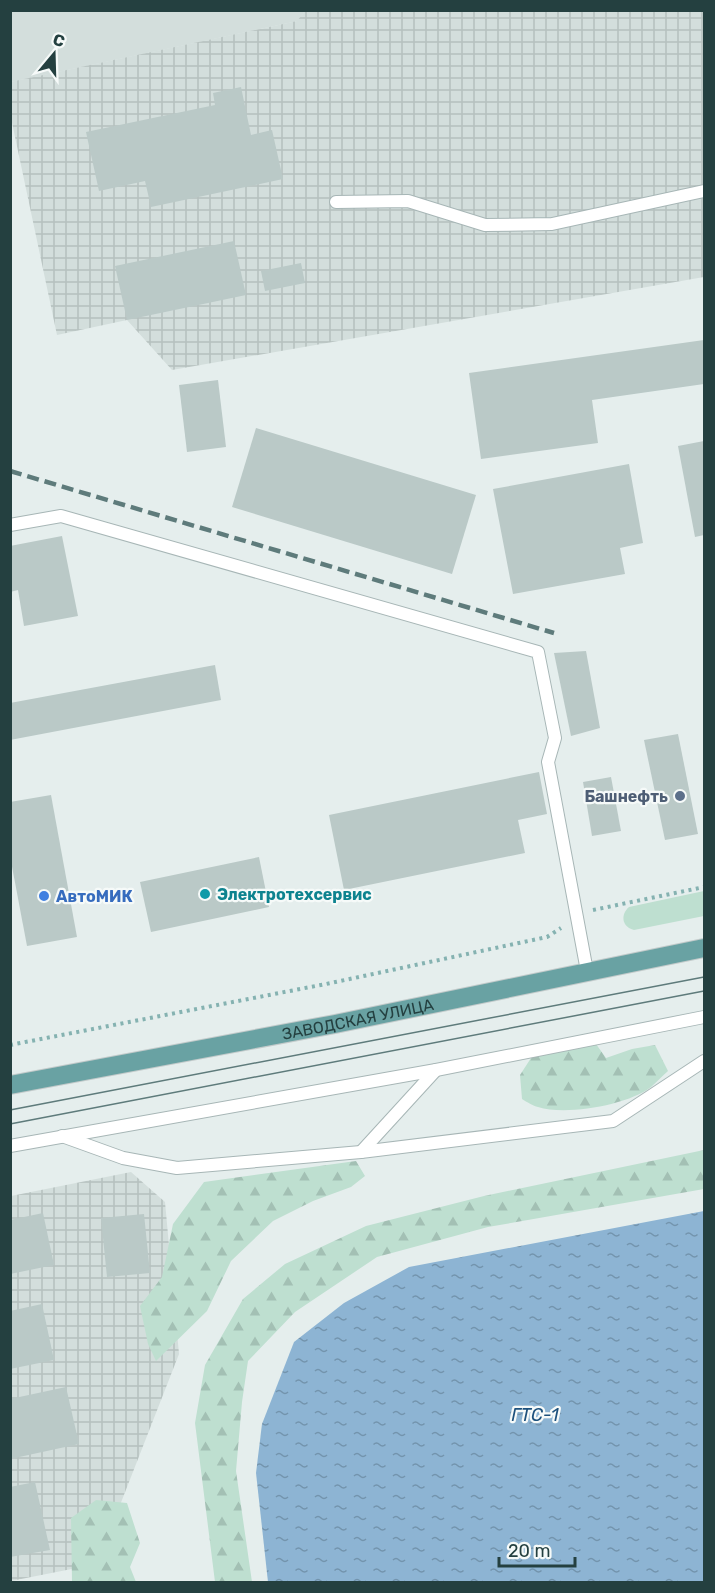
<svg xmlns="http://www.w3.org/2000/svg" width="715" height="1593" font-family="Rubik,sans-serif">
<defs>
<pattern id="industrial-grid" width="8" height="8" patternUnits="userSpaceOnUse" patternTransform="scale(1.5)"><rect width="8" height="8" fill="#d3dedc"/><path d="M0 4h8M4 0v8" fill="none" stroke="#b5c0be"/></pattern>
<pattern id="forest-firs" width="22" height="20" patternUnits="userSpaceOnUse" patternTransform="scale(1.5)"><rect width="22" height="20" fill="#bedfd0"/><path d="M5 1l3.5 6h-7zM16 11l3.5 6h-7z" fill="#a3c0b4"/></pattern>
<pattern id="water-ripples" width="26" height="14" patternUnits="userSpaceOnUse" patternTransform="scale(1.5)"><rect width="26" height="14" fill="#8db4d3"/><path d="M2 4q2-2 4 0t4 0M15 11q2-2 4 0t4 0" fill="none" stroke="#7394ad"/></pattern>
</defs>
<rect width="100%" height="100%" fill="#e5eeed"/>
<path fill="#d3dedc" d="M10 11H305L298 21 11 82Z"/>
<g fill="url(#industrial-grid)">
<path d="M305 11H704V277L172 370 127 320 57 335 11 118 10 82 297 21Z"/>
<path d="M131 1172 165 1202 179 1354 97 1564 11 1581V1196Z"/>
</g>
<path fill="#bedfd0" d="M704 891V916L634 930C622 927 620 915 629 907Z"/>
<g fill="url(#forest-firs)">
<path d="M596 1044 606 1058 632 1049 655 1045 668 1071C662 1076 657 1082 651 1087 628 1105 566 1116 538 1107 533 1106 527 1102 522 1099L520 1075 531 1058 566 1049Z"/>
<path d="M704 1150V1189L488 1227 377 1257 295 1312 248 1361 242 1402 236 1471 252 1582H215L195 1423 205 1365 243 1299 285 1264 366 1226 484 1196Z"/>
<path d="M356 1161 365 1176 351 1187 313 1201 273 1221 231 1261 207 1311 156 1361 148 1344 140 1306 162 1277 173 1224 204 1182Z"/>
<path d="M96 1500 127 1503 140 1543 130 1567 136 1582H72L71 1518Z"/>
</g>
<path fill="url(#water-ripples)" d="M704 1211V1582H268L256 1473 262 1424 294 1342 344 1303 409 1267Z"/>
<g fill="#bac9c7">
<path d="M241 87 251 135 272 130 283 179 151 207 145 181 99 191 86 132 215 105 213 93Z"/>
<path d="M234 241 246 295 127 320 115 266Z"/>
<path d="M301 263 305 283 265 291 261 271Z"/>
<path d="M704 340V384L592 400 598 443 481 459 469 373Z"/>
<path d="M218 380 226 447 187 452 179 385Z"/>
<path d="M256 428 476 495 452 574 232 507Z"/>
<path d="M704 441V535L695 537 678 446Z"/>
<path d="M629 464 643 543 620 548 625 574 513 594 493 489Z"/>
<path d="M62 536 78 616 24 626 18 590 10 592V546Z"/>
<path d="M586 651 600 728 571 736 554 653Z"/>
<path d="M215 665 221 700 10 740V703Z"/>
<path d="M678 734 698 834 665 840 644 740Z"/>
<path d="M539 772 547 814 518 820 525 853 344 890 329 815Z"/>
<path d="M611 777 621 831 592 836 583 782Z"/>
<path d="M51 795 77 937 27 946 10 856V802Z"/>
<path d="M259 857 269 907 151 932 140 882Z"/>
<path d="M43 1213 54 1265 10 1274V1220Z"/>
<path d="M144 1214 150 1273 107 1277 101 1218Z"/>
<path d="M42 1304 54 1360 10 1369V1311Z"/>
<path d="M66 1387 79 1444 10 1459V1399Z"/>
<path d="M35 1482 50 1550 10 1557V1487Z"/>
</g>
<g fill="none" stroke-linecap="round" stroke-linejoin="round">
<defs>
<g id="lane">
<path d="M336 202 408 201 485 225 552 224 704 191"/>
<path d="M10 525 61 516 538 652 555 738 548 762 587 971"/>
<path d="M62 1136 123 1158 177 1168 361 1152 613 1121 704 1061"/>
<path d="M10 1146 436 1070 704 1017"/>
<path d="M361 1152 436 1070"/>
</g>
<g id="primary">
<path id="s1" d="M10 1085 335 1024 704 948"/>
</g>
</defs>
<use href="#lane" stroke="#a7b6b6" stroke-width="14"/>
<use href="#primary" stroke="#c2caca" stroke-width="20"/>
<g stroke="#85b2b1" stroke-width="4" stroke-dasharray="3 4.5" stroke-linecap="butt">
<path d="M593 910 704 887"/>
<path d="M10 1045 326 984 547 937 561 928"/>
</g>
<use href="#lane" stroke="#fff" stroke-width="12"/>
<use href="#primary" stroke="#69a2a3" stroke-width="18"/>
<g stroke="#5e7b7b" stroke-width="1.5">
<path d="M10 1110 704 977"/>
<path d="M10 1124 704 991"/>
</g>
<path stroke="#5e7b7b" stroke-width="4.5" stroke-dasharray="12 6" stroke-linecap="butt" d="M10 471 554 633"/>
</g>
<circle fill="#5c6f8a" stroke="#f6faf9" stroke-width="2" cx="680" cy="796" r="6"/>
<circle fill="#0f9aa8" stroke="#f6faf9" stroke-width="2" cx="205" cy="894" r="6"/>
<circle fill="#3f7fe0" stroke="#f6faf9" stroke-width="2" cx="44" cy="896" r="6"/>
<g text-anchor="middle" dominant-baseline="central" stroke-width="4.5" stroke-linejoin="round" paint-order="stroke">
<g font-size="16" font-weight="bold" fill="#4e5e75" stroke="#f6faf9" text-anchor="end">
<text x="668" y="796">Башнефть</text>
</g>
<g font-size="16" font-weight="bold" fill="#0d838f" stroke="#f6faf9" text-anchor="start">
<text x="217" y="894">Электротехсервис</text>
</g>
<g font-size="16" font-weight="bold" fill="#366cbe" stroke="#f6faf9" text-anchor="start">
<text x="56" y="896">АвтоМИК</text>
</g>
<g font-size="16" fill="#244040" stroke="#f6faf9">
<text stroke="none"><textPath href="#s1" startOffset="354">ЗАВОДСКАЯ УЛИЦА</textPath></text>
</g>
<g font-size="18" font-style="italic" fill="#1d517d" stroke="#f6faf9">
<text x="535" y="1415">ГТС-1</text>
</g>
</g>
<rect width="715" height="1593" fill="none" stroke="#244040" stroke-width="24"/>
<g transform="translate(54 54) rotate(19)" stroke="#f6faf9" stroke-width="4.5" paint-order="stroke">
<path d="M0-4.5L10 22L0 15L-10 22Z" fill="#244040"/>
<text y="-9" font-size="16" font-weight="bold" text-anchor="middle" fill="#244040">С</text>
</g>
<path d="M499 1557v9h76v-9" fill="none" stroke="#244040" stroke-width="3"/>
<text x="508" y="1557" font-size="18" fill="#244040" stroke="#f6faf9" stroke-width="4.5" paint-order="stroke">20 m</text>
</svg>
